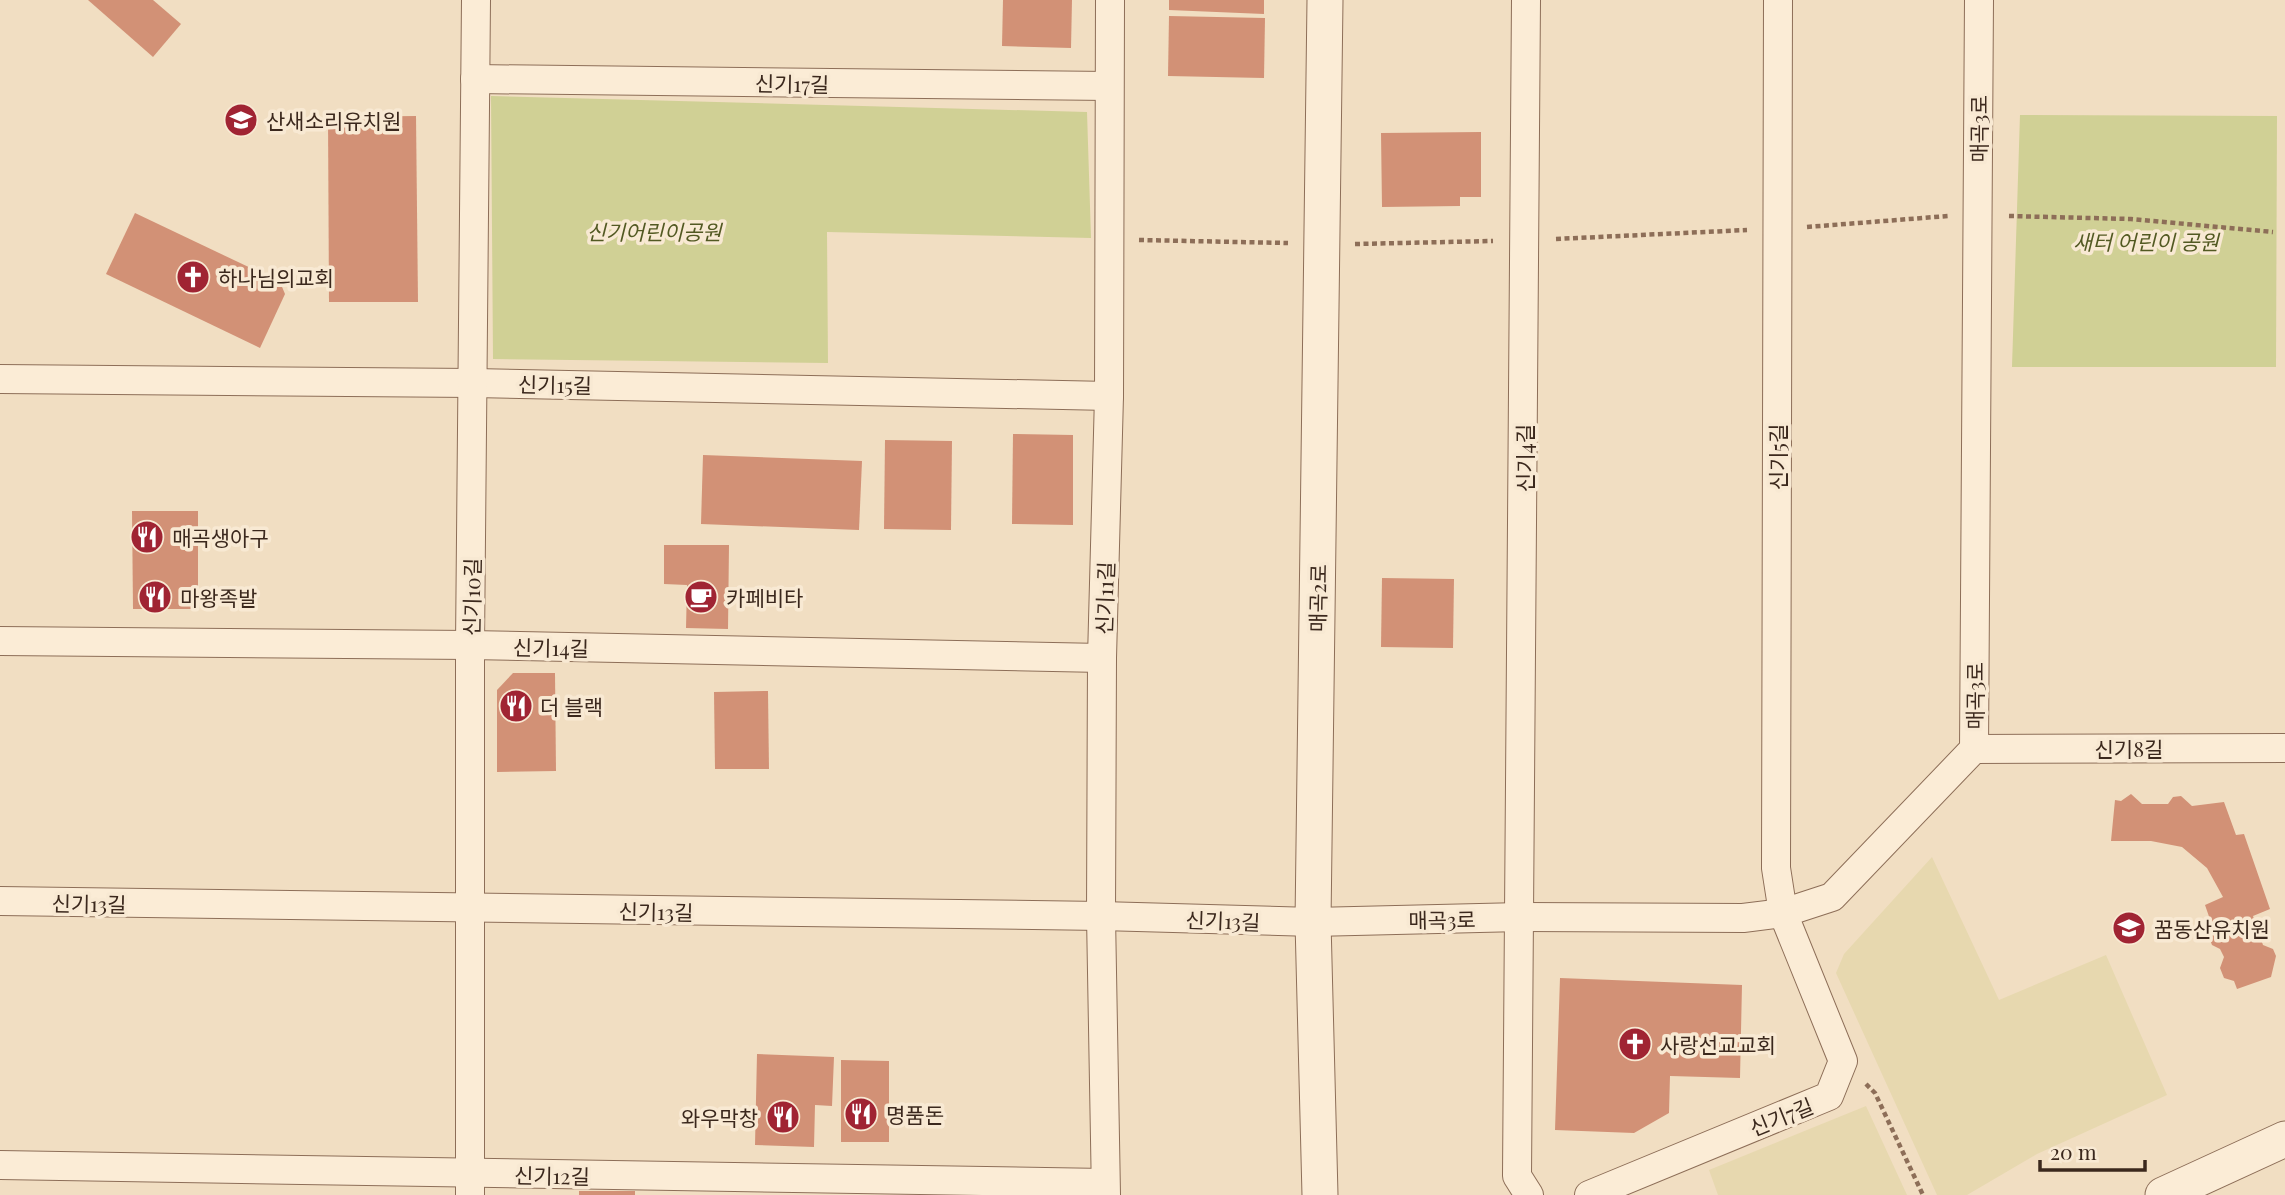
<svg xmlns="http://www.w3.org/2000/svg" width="2285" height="1195" font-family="'Playfair Display','Noto Sans KR',serif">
<rect width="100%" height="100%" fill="#f1dec2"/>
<g fill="#e7d8af">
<path d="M1932 857 1999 1000 2106 955 2167 1095 2037 1154 1967 1195H1937L1836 973 1844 954Z"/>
<path d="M1866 1106 1907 1195H1718L1709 1170Z"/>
</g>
<g fill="#d0d095">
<path d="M491 96 1087 112 1091 238 827 232 828 363 493 359Z"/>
<path d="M2020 115 2277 116 2276 367H2012Z"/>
</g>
<g fill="#d29176">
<path d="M88 0H153L181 24 153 57Z"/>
<path d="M1003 0H1072L1071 48 1002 46Z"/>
<path d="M1169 0H1264V14L1169 10Z"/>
<path d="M1169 16 1265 18 1264 78 1168 76Z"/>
<path d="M416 116 418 302H329L328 117Z"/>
<path d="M1481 132V197H1460V206L1382 207 1381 133Z"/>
<path d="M135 213 280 282 285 294 260 348 106 274Z"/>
<path d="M1013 434 1073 435V525L1012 524Z"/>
<path d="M885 440 952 441 951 530 884 529Z"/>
<path d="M703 455 862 461 859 530 701 524Z"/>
<path d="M132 511H198V609H133Z"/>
<path d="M664 545H729L728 629 686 628 687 585 664 584Z"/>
<path d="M1382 578 1454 579 1453 648 1381 647Z"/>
<path d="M513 673H555L556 771 497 772V690Z"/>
<path d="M768 691 769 769H715L714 692Z"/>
<path d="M2131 794 2142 804H2168L2173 797 2181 796 2192 806 2224 802 2236 835 2244 834 2270 909 2253 916 2263 945 2273 949 2276 956 2271 977 2237 989 2234 981 2224 978 2220 968 2224 957 2220 949 2212 945 2209 937 2213 928 2205 905 2223 897 2207 868 2182 847 2151 841H2111L2115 800 2121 801Z"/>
<path d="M1560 978 1742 985 1740 1078 1670 1076 1669 1113 1634 1133 1555 1130Z"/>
<path d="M757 1054 834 1057 832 1106 815 1105 814 1147 755 1145Z"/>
<path d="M841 1060 889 1061V1142H841Z"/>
<rect x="579" y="1191" width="56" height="4"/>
</g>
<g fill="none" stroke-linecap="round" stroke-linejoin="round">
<defs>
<g id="minor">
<path d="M1526 0 1517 1176 1529 1195"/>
<path d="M475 79 1109 86"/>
<path d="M0 379 474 383 1109 396"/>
<path d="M0 641 470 645 1102 658"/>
<path d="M1974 749 2285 748"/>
<path d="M0 901 1101 916 1313 922 1521 917 1743 918 1783 913 1832 897 1974 749 1979 0"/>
<path d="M0 1165 1105 1183"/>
<path d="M470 1195V645L476 0"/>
<path d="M1106 1195 1101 916 1102 658 1109 396 1110 0"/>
<path d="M1589 1195 1829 1096 1843 1061 1783 913 1776 868 1778 0"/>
</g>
<g id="tertiary">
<path d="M1320 1195 1313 922 1325 0"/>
<path d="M2163 1195 2285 1139"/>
</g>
</defs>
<use href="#minor" stroke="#8d6e58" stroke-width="30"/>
<use href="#tertiary" stroke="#8d6e58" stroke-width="37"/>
<g stroke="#8d6e58" stroke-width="4.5" stroke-dasharray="5 3.5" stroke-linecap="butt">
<path d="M2009 216 2131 219 2273 232"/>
<path d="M1807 227 1948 216"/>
<path d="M1556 239 1747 230"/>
<path d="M1139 240 1288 243"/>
<path d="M1355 244 1493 241"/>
<path d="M1866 1084 1875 1093 1923 1195"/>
</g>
<use href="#minor" stroke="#fbecd6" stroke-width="28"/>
<use href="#tertiary" stroke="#fbecd6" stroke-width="35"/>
</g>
<defs>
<symbol id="school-disc" viewBox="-11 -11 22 22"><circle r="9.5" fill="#a02433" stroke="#f8e9d3"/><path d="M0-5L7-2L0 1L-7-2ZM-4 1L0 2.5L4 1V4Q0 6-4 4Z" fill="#fff"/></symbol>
<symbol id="church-disc" viewBox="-11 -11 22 22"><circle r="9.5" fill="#a02433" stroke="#f8e9d3"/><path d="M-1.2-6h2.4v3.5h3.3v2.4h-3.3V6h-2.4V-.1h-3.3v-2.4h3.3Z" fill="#fff"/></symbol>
<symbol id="restaurant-disc" viewBox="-11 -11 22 22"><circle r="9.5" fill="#a02433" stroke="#f8e9d3"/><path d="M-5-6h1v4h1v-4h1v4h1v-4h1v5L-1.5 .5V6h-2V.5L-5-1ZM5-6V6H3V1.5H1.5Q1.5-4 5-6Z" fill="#fff"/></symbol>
<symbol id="cafe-disc" viewBox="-11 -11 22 22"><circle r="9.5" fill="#a02433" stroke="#f8e9d3"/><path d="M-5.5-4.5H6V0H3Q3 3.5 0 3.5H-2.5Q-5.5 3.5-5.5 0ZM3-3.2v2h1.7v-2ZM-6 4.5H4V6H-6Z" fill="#fff"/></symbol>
</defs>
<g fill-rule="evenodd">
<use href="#school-disc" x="222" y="101" width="38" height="38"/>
<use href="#church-disc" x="174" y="258" width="38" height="38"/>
<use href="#restaurant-disc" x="128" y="518" width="38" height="38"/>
<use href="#restaurant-disc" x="136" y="578" width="38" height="38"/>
<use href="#cafe-disc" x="682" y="578" width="38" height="38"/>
<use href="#restaurant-disc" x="497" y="687" width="38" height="38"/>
<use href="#school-disc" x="2110" y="909" width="38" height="38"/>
<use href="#church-disc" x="1616" y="1025" width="38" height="38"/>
<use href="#restaurant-disc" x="842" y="1095" width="38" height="38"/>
<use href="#restaurant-disc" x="764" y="1098" width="38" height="38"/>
</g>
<g text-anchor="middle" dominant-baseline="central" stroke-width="7" stroke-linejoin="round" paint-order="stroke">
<g font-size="21" fill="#3b281d" stroke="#f8e9d3">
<text transform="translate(792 83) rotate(1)">신기17길</text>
<text transform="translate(1978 129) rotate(-90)">매곡3로</text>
<text transform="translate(555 384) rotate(1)">신기15길</text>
<text transform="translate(1777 457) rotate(-90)">신기5길</text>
<text transform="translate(1524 458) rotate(-90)">신기4길</text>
<text transform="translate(471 597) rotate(-89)">신기10길</text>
<text transform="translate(1104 598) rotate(-88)">신기11길</text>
<text transform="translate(1317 598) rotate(-89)">매곡2로</text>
<text transform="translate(551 647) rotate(1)">신기14길</text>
<text transform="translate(1974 696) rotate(-90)">매곡3로</text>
<text x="2129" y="748">신기8길</text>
<text transform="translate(89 903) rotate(1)">신기13길</text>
<text transform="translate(656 911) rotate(1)">신기13길</text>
<text transform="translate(1442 919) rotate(-1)">매곡3로</text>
<text transform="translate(1223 920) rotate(2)">신기13길</text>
<text transform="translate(1781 1116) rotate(-22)">신기7길</text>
<text transform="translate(552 1175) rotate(1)">신기12길</text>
</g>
<g font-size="21" fill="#3b281d" stroke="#f8e9d3" text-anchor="start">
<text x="266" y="120">산새소리유치원</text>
<text x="218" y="277">하나님의교회</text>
<text x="172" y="537">매곡생아구</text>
<text x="180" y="597">마왕족발</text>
<text x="726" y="597">카페비타</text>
<text x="540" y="706">더 블랙</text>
<text x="2154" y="928">꿈동산유치원</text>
<text x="1660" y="1044">사랑선교교회</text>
<text x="886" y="1114">명품돈</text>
<text x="758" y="1117" text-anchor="end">와우막창</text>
</g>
<g font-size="21" font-style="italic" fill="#525922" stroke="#f8e9d3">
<text x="654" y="231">신기어린이공원</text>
<text x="2146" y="241">새터 어린이 공원</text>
</g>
</g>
<path d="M2040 1160v10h105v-10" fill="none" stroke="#3b281d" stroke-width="3.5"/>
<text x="2050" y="1160" font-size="21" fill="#3b281d" stroke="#f8e9d3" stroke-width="5" paint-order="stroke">20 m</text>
</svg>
